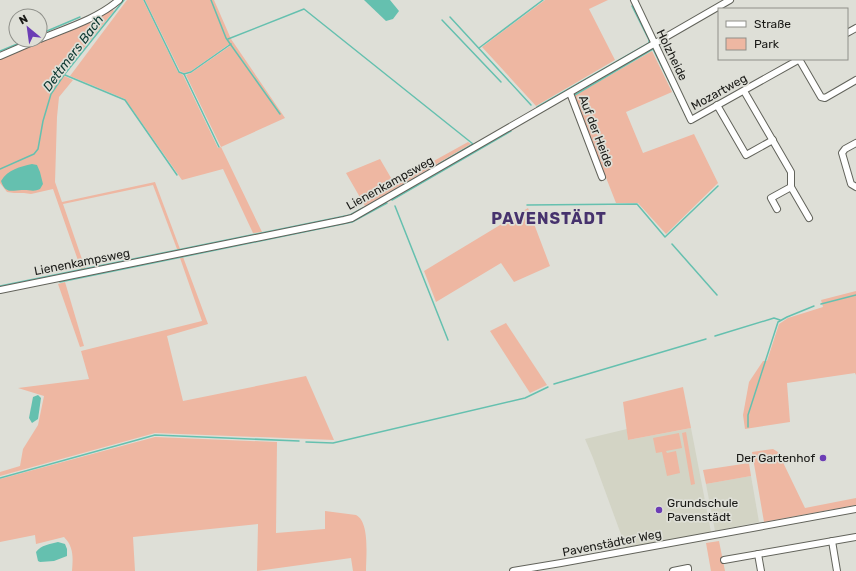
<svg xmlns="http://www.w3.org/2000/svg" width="856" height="571" font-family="Rubik,sans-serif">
<rect width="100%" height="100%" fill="#dedfd7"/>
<g fill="#d3d4c5">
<path d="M691 428 711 532 626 548 593 458 585 439 627 429 628 440Z"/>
<path d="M751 476 759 522 715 531 706 484Z"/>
</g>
<g fill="#eeb7a2">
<path d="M127 0H143L178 72 183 75 218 148 221 147 186 75 191 73 230 46 228 45 191 71 184 73 180 71 145 0H214L231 39 285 118 221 147 262 232 253 233 223 169 182 180 125 99 70 76Z"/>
<path d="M545 0H608L589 9 615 60 536 106 482 47Z"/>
<path d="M112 9 114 11 62 75 73 80 59 97 57 117 55 182 62 202 155 182 180 249H177L153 185 63 204 85 268 81 269 53 189 31 194 24 193H14L7 192 0 183V59L99 17Z"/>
<path d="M652 51 672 92 626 112 643 153 694 134 718 183 666 234 638 203H616L574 96Z"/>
<path d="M468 142 471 144 365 206 346 173 380 159 394 183Z"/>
<path d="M528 208 550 266 514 282 501 263 436 302 424 271Z"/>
<path d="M183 257 208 324 167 336 183 401 306 376 334 440 155 433 0 476V472L20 466 23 449 38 425 44 396 18 388 89 379 81 351 202 321 180 258Z"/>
<path d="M65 282 84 346 80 347 58 284Z"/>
<path d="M856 291V375L855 373 787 383 790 422 745 429 743 415 749 382 763 361H767L779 324 788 318 823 307 821 300Z"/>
<path d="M506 323 547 385 530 393 490 331Z"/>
<path d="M683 387 691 428 628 440 623 402Z"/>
<path d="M686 432 695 484 691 485 682 433Z"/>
<path d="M679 433 682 448 666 451 667 453 676 451 680 473 667 476 662 452 656 453 653 438Z"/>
<path d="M155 437 277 442 276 533 325 529V511L356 515C370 522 366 557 366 571H353L351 558 257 571 258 524 133 537 135 571H72C73 558 74 547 64 537L36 544 35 535 0 542V479Z"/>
<path d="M773 449 778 452 805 508 856 498V505L764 522 752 452Z"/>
<path d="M749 463 751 476 706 484 703 470Z"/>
<path d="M719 541 725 571H711L706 543Z"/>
</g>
<g fill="#65c0af">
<path d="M364 0H390L399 11 393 19 386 21Z"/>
<path d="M32 164 37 165 40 172 43 184 40 189C34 192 30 190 24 190 14 189 6 196 1 181 8 169 20 167 32 164Z"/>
<path d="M38 395 41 398 38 419 32 423 29 418 33 397Z"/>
<path d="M58 542 65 544 67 549V556L54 561 40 562 38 561 36 552C41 545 50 544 58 542Z"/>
</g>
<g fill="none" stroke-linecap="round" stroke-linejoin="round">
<g stroke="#65c0af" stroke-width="1.5">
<path d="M144 0 179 72 184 74 191 72 231 44"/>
<path d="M211 0 226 38 280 114"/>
<path d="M450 17 531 105"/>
<path d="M442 20 501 82"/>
<path d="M40 34 80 17"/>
<path d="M228 39 304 9 473 144 439 164"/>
<path d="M479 48 543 0"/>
<path d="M0 51 27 40"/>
<path d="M184 74 219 147"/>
<path d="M65 75 125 100 177 175"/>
<path d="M573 96 653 49 686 116"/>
<path d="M537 107 649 43V40L632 6"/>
<path d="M0 169 34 154 38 149 43 121 51 94 64 75 124 0"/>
<path d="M392 200 511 131"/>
<path d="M527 205 637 204 665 237 718 186"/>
<path d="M395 206 448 340"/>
<path d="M672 244 717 295"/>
<path d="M60 282 352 222 387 203"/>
<path d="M0 286 350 215 363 208"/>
<path d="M821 304 856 295"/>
<path d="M715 336 774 318 780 320"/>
<path d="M554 384 706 339"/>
<path d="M748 427V415L778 322 787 317 814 306"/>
<path d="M306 442 333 443 525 398 548 387"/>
<path d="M0 478 155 435 299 441"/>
</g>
<defs>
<g id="minor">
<path d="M634 0 691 120 800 59"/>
<path d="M847 33 856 28"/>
<path d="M40 39C67 28 97 19 119 0"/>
<path d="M0 56 37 40"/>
<path d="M799 59 821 97 825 98 856 80"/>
<path d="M744 91 791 172V187L771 198 777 209"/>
<path d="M570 93 602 177"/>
<path d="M717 105 746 155 773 140"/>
<path d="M856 143 845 149 842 153 851 184 856 187"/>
<path d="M791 187 809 218"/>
<path d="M0 290 344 220 352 218 730 0"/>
<path d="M832 541 837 571"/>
<path d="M758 554 761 571"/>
<path d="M724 560 856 537"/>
<path d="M513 571 561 563 856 509"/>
<path d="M673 571 688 568V571"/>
</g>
</defs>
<use href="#minor" stroke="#62635b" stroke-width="8"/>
<use href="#minor" stroke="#fff" stroke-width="6"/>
</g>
<g fill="#6c3db5" stroke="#dedfd7" stroke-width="1.5">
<circle cx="823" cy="458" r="4"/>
<circle cx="659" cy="510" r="4"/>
</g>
<g text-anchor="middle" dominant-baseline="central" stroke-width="3.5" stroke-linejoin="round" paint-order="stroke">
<g font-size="12" fill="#191916" stroke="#dedfd7">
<text transform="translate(672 55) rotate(64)">Holzheide</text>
<text transform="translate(719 92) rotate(-29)">Mozartweg</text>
<text transform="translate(596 131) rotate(69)">Auf der Heide</text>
<text transform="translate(390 183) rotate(-29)">Lienenkampsweg</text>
<text transform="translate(82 262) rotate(-11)">Lienenkampsweg</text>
<text transform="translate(612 543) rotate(-11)">Pavenstädter Weg</text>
</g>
<g font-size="12" fill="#191916" stroke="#dedfd7" text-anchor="end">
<text x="815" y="458">Der Gartenhof</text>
<text x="667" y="503" text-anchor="start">Grundschule<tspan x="667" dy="14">Pavenstädt</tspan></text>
</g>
<g font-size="13" font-style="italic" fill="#0b3730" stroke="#dedfd7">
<text transform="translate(73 53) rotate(-53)">Dettmers Bach</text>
</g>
<g font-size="16" font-weight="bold" letter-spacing="1" fill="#46326d" stroke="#dedfd7">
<text x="549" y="218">PAVENSTÄDT</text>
</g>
</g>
<rect x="718" y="8" width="130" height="52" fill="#dedfd7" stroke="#8f908a"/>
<rect x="726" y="21" width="20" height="6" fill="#ffffff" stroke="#8f908a"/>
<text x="754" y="28" font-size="12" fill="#191916">Straße</text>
<rect x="726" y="38" width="20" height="12" fill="#eeb7a2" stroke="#8f908a"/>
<text x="754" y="48" font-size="12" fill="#191916">Park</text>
<g transform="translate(28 28) rotate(331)"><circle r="19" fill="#dedfd7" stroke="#8f908a"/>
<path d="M0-3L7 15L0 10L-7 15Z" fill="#6c3db5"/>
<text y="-6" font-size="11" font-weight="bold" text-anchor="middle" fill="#191916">N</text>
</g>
</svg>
